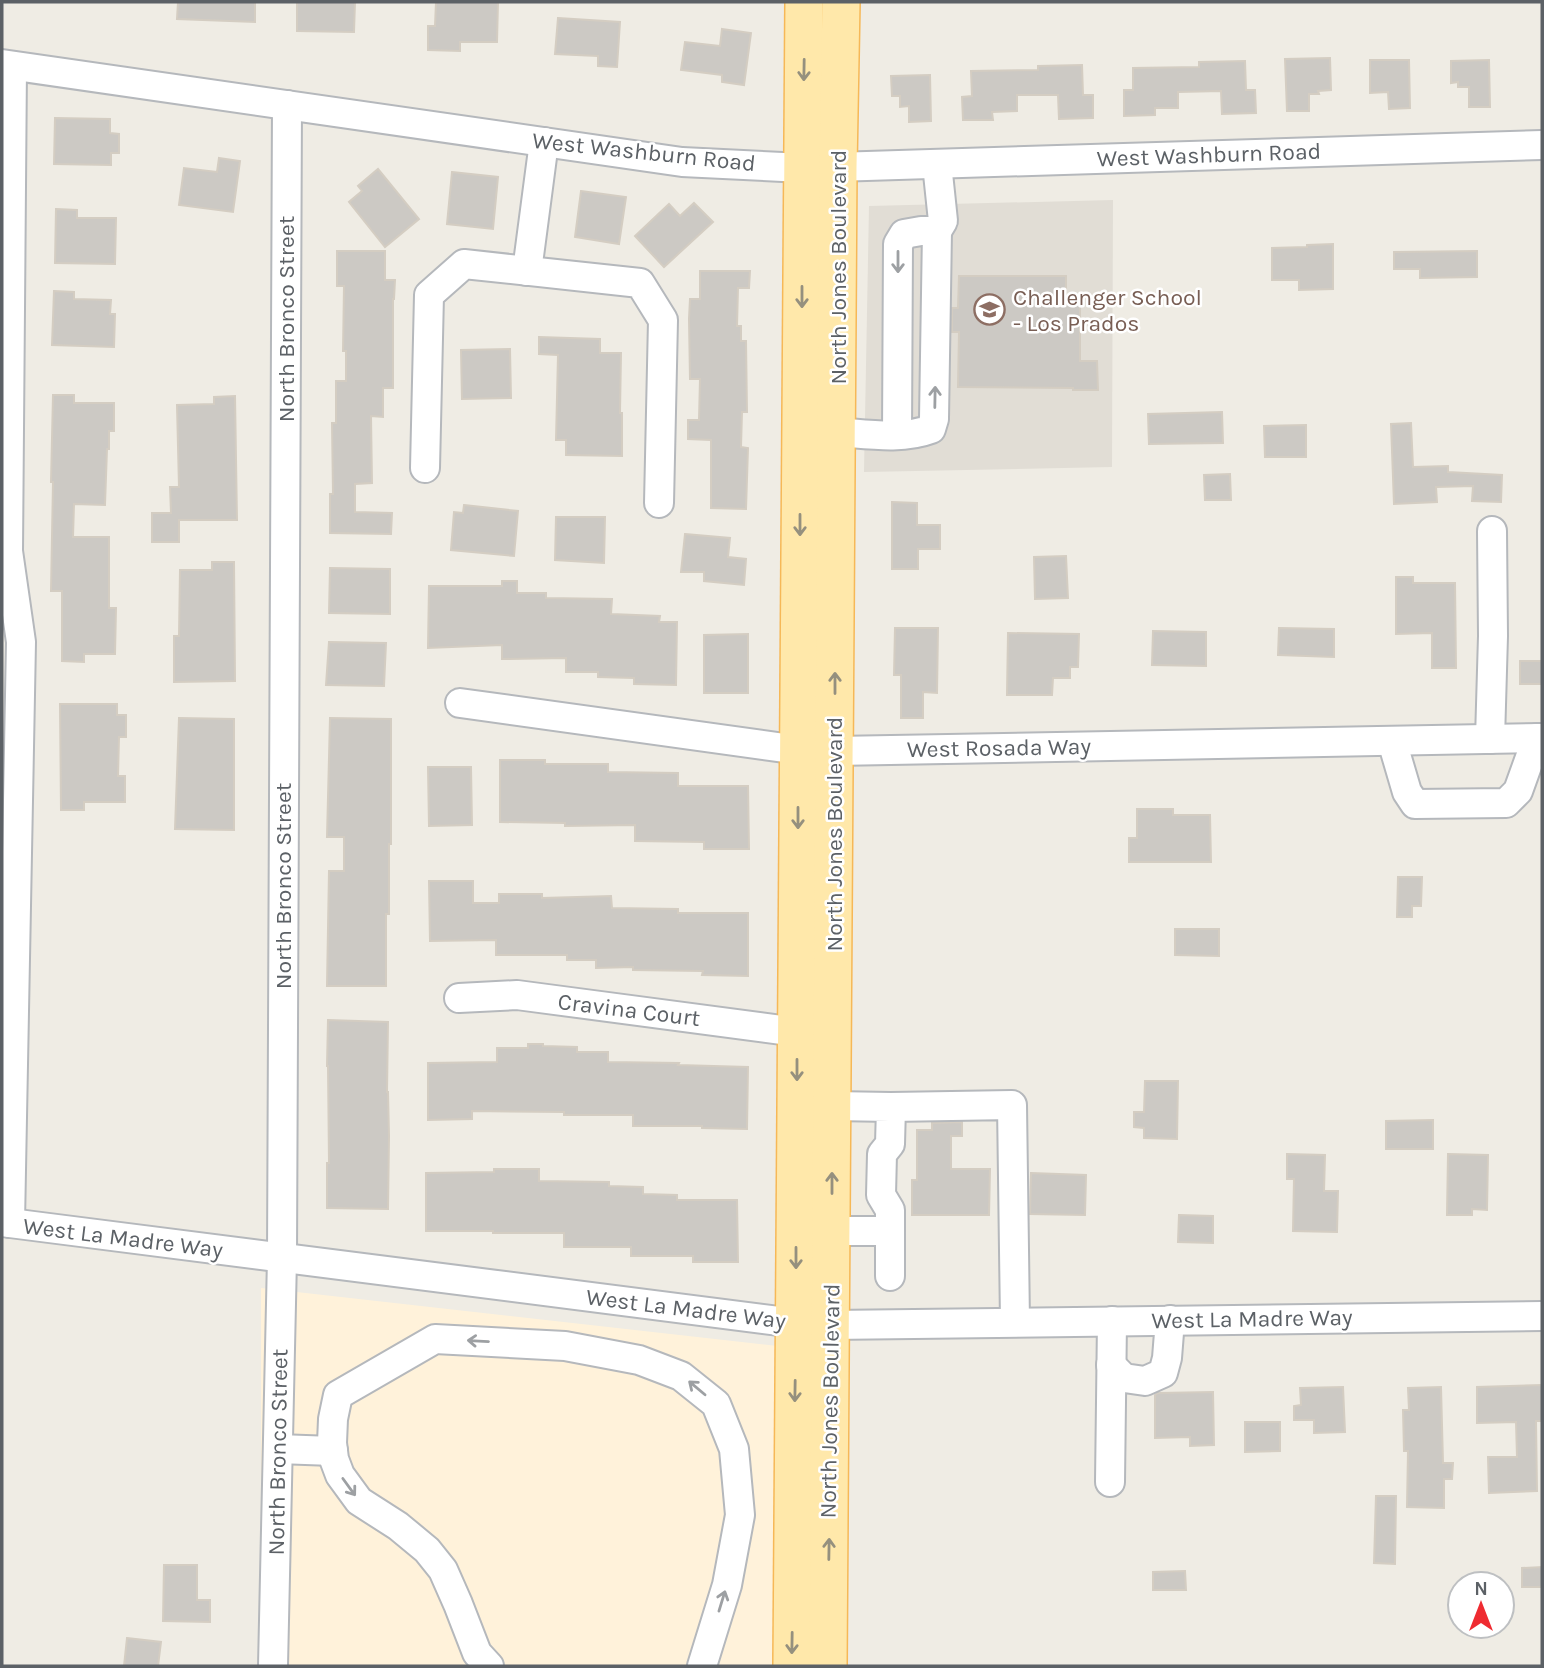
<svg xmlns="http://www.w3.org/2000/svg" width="1544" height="1668" font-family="Karla,sans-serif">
<rect width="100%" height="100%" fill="#efece4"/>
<path fill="#fff2da" d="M261 1288 849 1354 846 1666H261Z"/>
<path fill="#e1ddd5" d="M1113 200 1112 467 864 472 869 206Z"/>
<g fill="#ccc9c4" stroke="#d4cdc2" stroke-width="2">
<path d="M178 2H255V22L177 19Z"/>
<path d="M297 2H355L354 32 297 31Z"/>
<path d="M436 2H498L497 42H460V51L428 50V26H435Z"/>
<path d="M558 18 620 22 617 67 598 66V56L555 54Z"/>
<path d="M722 29 751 33 744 85 722 82V75L681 70 685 42 720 46Z"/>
<path d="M1330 58 1331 90 1318 91 1319 94H1309V111H1287L1285 59Z"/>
<path d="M1370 60H1409L1410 108 1389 109 1388 92 1370 93Z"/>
<path d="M1489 60 1490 107H1469V87H1458V82L1451 83V61Z"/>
<path d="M1245 61 1246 90H1255L1256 113 1222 114 1221 91 1178 92V108H1155V115L1124 116V90H1133V68L1199 67V62Z"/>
<path d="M1082 65 1083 95H1093V118L1059 119 1058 95H1017V111L992 112 993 120H963L962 97 972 96 971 71 1038 70V66Z"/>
<path d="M930 75 931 121 909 122V106L900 107V96H892L891 76Z"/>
<path d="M55 118 110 119V133L119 134V153H111V165L54 164Z"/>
<path d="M219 158 240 161 233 212 179 205 184 168 217 172Z"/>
<path d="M378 169 419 219 385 247 349 202 362 191 358 186Z"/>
<path d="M452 172 498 177 493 229 447 224Z"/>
<path d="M581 191 626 197 619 244 575 237Z"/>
<path d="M694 203 713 222 664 267 635 236 669 204 680 216Z"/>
<path d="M56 209 77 210V218H116L115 264 55 263Z"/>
<path d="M1333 244V289L1299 290V280H1272V248L1307 247V245Z"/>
<path d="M337 251H385V280H395L394 299H393V388H383V417L371 416 372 483 355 484V512L392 513 391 534 330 533V494H333L332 423H336V381H346V351H343L344 286H337Z"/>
<path d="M1477 251V277L1420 278V269H1394V252Z"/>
<path d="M700 271H750L749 288H738L737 326H741V341H746L747 412H742L741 447 748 448 746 509 711 508V440L688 439V420H699L700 379H690L689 319 690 299H700Z"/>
<path d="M959 276H1066V304L1080 303V361H1097L1098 390H1073V388L958 387 959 332H952V308H958Z"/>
<path d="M54 291 74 292V299L111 300 110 314H115L114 347 52 345Z"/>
<path d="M539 337 600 339V353H621L620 413H622V456L566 455V440H556L558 355 539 354Z"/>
<path d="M510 349 511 398 462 399 461 350Z"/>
<path d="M53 395H74V403H114V431H109V449H107L105 505 74 504 73 537H109V608H116L115 654H84V662L62 661V591H51L53 482H51Z"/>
<path d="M235 396 237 520H179V542H152V513H171L170 487H179L177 405 214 404V397Z"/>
<path d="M1222 412 1223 443 1149 444 1148 414Z"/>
<path d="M1411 423 1413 467 1448 466V472L1502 475 1501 502 1472 501 1473 486 1436 487 1437 502 1394 504 1391 424Z"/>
<path d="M1306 425V457H1265L1264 426Z"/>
<path d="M1230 474 1231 500H1205L1204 475Z"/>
<path d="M892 502 917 503V525H940V549H918V569H892Z"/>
<path d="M464 505 518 511 514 556 451 550 454 512 463 513Z"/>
<path d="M556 517H605L604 563 555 560Z"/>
<path d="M685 534 730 538 728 557 746 559 744 585 704 581V572H681Z"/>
<path d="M1066 556 1068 598 1035 599 1034 557Z"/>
<path d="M212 562H234L235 681 174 682V636H179L180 570H212Z"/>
<path d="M330 568 390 569V614L329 613Z"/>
<path d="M1396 577H1413V583H1455L1456 668H1432V633L1396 634Z"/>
<path d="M502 581H517V593H546V598L612 599 611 614 660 616 659 622H677L676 685 634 684V678L598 677V672H566V658L502 659V645L428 648 429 586H502Z"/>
<path d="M895 628H938L937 693 923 692V718H901V675H894Z"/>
<path d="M1279 628 1334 629V657L1278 655Z"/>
<path d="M1153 631 1206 632V666L1152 665Z"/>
<path d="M1008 633 1079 634 1078 667H1070V678H1053L1052 695H1007Z"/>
<path d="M748 634V693H704V635Z"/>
<path d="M329 642 386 643 384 686 326 685Z"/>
<rect x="1520" y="661" width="22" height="23"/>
<path d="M60 704H117V715H126V737H119L118 776H125V802H84V810H61Z"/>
<path d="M179 718 234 719V830L175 829Z"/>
<path d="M330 718 391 719V844H389V914H386V986H327L329 871H344V837H327Z"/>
<path d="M500 760H545V764H608V772L678 773V786H748L749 849H704V842L635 841V825L565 826V823L500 822Z"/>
<path d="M428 767H471L472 825 429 826Z"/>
<path d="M1137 809H1173V815H1210L1211 862H1129V838H1137Z"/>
<path d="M1398 877H1422L1421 906H1412V917H1397Z"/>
<path d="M429 881H473V903H499V894H542V898L611 896 612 908 678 909V913H748V976L702 975 703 971 633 970V967L596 968V960H567V955H496V940L430 941Z"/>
<path d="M1175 929H1219V956L1175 955Z"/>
<path d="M328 1020 388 1022 387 1092H388L389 1136 388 1209 327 1208V1163H329L328 1066H327Z"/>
<path d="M528 1044H543V1046L577 1047V1052H608V1062L679 1063 678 1065 748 1067 747 1129 702 1128V1126H633V1115H564V1112L472 1111V1119L428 1120V1063L497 1062V1048H528Z"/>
<path d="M1145 1081H1178L1177 1139 1144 1138V1128L1134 1127V1112H1144Z"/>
<path d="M1433 1120V1149H1386V1121Z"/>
<path d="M962 1122V1136H951V1169H990L989 1215H912V1180H917V1130H932V1123Z"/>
<path d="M1287 1154 1325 1155 1324 1191H1338L1337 1232 1293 1231 1294 1179H1287Z"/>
<path d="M1448 1154 1488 1155 1487 1210 1472 1209V1215H1447Z"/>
<path d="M494 1169H539V1181L609 1182V1186L643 1187V1194L677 1195V1200H737L738 1262H693V1256H631V1247H564V1233H493V1231H426V1173L494 1172Z"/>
<path d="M1031 1173 1086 1175 1085 1215 1030 1214Z"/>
<path d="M1179 1215 1213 1216V1243L1178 1242Z"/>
<path d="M1542 1385V1421H1536L1537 1491 1489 1493 1488 1457H1517L1516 1422 1477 1423V1387Z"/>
<path d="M1343 1387 1345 1432 1314 1433V1420H1294V1406L1301 1405 1300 1388Z"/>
<path d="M1441 1387 1443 1463H1453L1452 1479H1444V1508L1407 1507 1408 1451H1404L1403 1410H1409L1408 1388Z"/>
<path d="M1213 1392 1214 1445 1190 1446V1437L1155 1438V1395L1158 1393Z"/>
<path d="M1245 1422H1280V1451L1245 1452Z"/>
<path d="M1376 1496H1396L1395 1564 1374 1563Z"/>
<path d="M164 1565H197V1600H210V1622L163 1621Z"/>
<path d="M1542 1567V1587H1522V1568Z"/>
<path d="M1185 1571 1186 1590H1153V1572Z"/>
<path d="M127 1638 161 1642 158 1666H124Z"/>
</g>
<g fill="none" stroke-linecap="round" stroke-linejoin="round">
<defs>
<g id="minor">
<path d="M2 64 682 162 803 168 1542 145"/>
<path d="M937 231 943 221 937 164"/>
<path d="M527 271 544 142"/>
<path d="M837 432C867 434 902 440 931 429L934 419 937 231H921L904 234 898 244 897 435"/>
<path d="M425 468 429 295 464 264 640 283 663 320 659 503"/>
<path d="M460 703 799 750 835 751 1542 738"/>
<path d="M1490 739 1493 636 1492 531"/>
<path d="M1392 741 1407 792 1415 804 1506 803 1518 791 1537 738"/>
<path d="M459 998 517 995 797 1032"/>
<path d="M833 1106 891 1107 890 1144 882 1154 881 1195 890 1210V1276"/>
<path d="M891 1107 1012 1105 1015 1322"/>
<path d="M2 1222 795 1323 831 1325 1542 1316"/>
<path d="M10 1223 21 642 8 551 12 66"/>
<path d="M832 1231H890"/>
<path d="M1111 1365 1124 1378 1145 1381 1163 1373 1167 1358 1170 1320"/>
<path d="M278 1449 333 1451"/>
<path d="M1110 1482 1112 1321"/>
<path d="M273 1666 282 1258 287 105"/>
<path d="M489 1666 477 1653 458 1604 443 1570 427 1550 398 1526 359 1501 340 1475 334 1459 332 1443 333 1419 338 1395 435 1339 565 1346 639 1360 681 1376 716 1404 734 1449 740 1515 727 1585 702 1666"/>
</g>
<g id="major">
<path d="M792 1666 804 2"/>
<path d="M828 1666 838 167 841 2"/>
</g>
</defs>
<use href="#minor" stroke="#b5b8bc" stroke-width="32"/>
<use href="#major" stroke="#f6b857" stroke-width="40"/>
<use href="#minor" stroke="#fff" stroke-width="28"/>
<use href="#major" stroke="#ffe8aa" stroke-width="37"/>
</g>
<defs><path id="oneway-shaft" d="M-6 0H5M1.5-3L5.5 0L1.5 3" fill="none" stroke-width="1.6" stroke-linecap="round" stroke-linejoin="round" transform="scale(1.75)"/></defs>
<g stroke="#95907e">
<use href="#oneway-shaft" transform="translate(804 70) rotate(91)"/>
<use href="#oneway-shaft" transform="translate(802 297) rotate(90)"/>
<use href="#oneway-shaft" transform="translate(800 525) rotate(90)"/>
<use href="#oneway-shaft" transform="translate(835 683) rotate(-90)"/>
<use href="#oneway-shaft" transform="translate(798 818) rotate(90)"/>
<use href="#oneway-shaft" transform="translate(797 1070) rotate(90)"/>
<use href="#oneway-shaft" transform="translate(832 1183) rotate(-90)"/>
<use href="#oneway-shaft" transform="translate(796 1258) rotate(90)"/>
<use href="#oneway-shaft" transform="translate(795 1391) rotate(91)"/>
<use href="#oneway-shaft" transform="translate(829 1549) rotate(-89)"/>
<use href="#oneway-shaft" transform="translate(792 1643) rotate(91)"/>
</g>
<g stroke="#9da0a3">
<use href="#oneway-shaft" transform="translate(898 262) rotate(90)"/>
<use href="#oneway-shaft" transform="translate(935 397) rotate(-89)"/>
<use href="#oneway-shaft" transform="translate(478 1341) rotate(-177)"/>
<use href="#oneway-shaft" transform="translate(697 1388) rotate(-140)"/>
<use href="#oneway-shaft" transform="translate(349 1487) rotate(54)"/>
<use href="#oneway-shaft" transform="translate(722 1601) rotate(-73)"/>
</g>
<defs>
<symbol id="school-ring" viewBox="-11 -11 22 22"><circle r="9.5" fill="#fff" stroke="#8d6e63" stroke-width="1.5"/><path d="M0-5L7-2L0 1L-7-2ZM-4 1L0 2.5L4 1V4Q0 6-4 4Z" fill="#8d6e63"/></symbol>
</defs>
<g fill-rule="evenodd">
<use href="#school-ring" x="972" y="292" width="35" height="35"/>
</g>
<g text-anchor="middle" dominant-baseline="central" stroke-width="5" stroke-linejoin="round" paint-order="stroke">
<g font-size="23" fill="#5c6166" stroke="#fff">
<text transform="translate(644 152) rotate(6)">West Washburn Road</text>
<text transform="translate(1209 155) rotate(-2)">West Washburn Road</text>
<text transform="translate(838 267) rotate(-90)">North Jones Boulevard</text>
<text transform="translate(286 319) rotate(-90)">North Bronco Street</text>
<text transform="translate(999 748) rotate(-1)">West Rosada Way</text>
<text transform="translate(834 834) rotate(-90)">North Jones Boulevard</text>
<text transform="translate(283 886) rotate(-90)">North Bronco Street</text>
<text transform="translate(629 1010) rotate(7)">Cravina Court</text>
<text transform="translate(123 1238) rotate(7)">West La Madre Way</text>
<text transform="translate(686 1309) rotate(7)">West La Madre Way</text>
<text transform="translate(1252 1319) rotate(-1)">West La Madre Way</text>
<text transform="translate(830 1401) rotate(-89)">North Jones Boulevard</text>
<text transform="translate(278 1452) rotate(-89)">North Bronco Street</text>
</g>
<g font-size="23" fill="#785e54" stroke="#fff" text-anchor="start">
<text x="1013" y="297">Challenger School<tspan x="1013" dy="26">- Los Prados</tspan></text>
</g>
</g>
<rect width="1544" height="1668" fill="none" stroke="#5c6166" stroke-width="7"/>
<g transform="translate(1481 1605)"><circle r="33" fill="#ffffff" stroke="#bec0c2" stroke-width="2"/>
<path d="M0-5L12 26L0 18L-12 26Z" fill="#ef2b31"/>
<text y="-10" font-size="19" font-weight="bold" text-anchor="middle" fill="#5c6166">N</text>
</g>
</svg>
